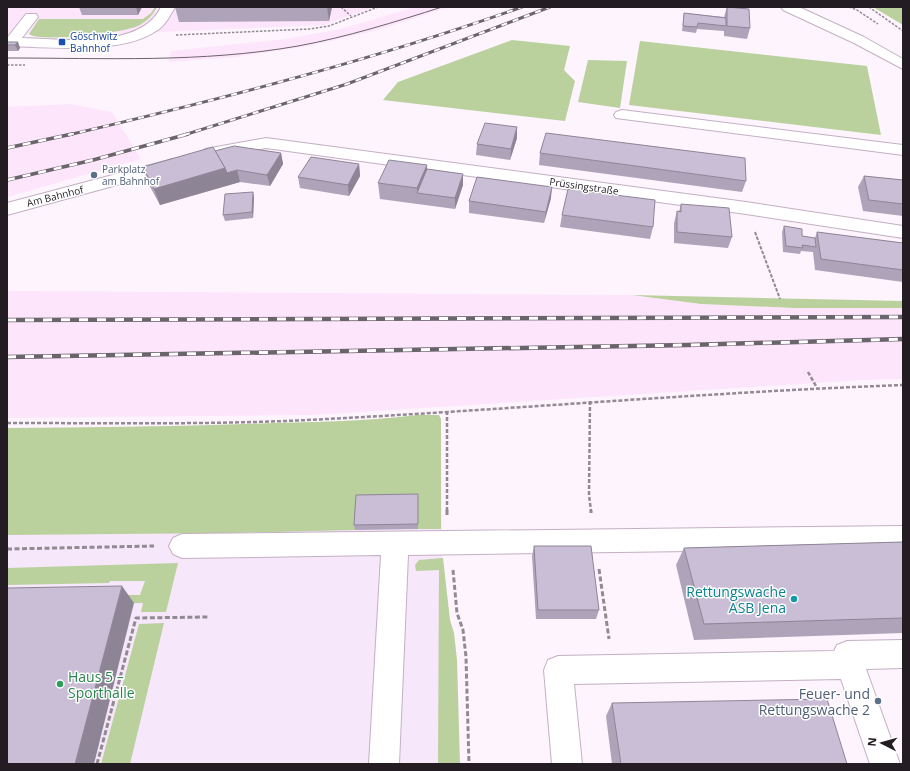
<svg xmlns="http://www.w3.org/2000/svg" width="910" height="771" font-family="'Open Sans',sans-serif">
<rect width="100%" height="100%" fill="#fdf4fd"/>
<g fill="#fde6fb">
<path d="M7 7H374L324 25 41 37 32 36 29 34H7Z"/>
<path d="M415 7H449L378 30 308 46 236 57 168 62 171 51 285 39 341 29Z"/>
<path d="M70 104 112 112 141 159 7 197V107Z"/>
<path d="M7 291 632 295 701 304 795 308H903V379L862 380 313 415 7 418Z"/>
</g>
<path fill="#f7e7fa" d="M441 419 444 764H7V433Z"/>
<g fill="#bad09d">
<path d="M155 7H157C153 15 148 20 140 25 126 33 39 43 29 34L39 19H143L151 13Z"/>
<path d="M873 7H903V25Z"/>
<path d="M512 40 570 46 564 70 575 81 565 121 383 100 398 82Z"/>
<path d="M640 41 867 66 881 135 629 105Z"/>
<path d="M588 60 627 61 620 108 578 102Z"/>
<path d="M632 295 903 301V308H795L701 304Z"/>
<path d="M417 415H439L441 419V529H418V499L357 500 355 530 232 533 7 535V428C86 427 165 427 244 424 302 422 360 422 417 415Z"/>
<path d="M443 558 450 620 454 633 457 660 460 764H438L439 570 416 571 415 565 419 560Z"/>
<path d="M178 563 166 612H141L143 603 7 605 105 595H140L145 581H110L109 583 7 585V568Z"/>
<path d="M164 623 130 764H101L139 624Z"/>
</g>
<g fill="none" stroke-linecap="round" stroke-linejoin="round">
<defs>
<g id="minor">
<path d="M161 7H175C170 16 165 26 156 31 122 55 47 47 7 46V38L26 14H36L38 17 22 38C62 39 141 50 161 7Z"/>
<path d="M622 110 903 145V155L616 118 614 115 616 112Z"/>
<path d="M266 138 746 202 903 226V238L746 214 266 148 211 158 205 157 203 153 205 149 211 148Z"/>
<path d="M173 159 179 160 181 164 179 168 7 215V203Z"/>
<path d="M903 526V548L408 555 399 764H369L381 555 182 558 173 554 169 546 173 538 182 534Z"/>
<path d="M903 640V668L866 669 900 764H870L841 679 574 684 582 764H552L544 670 548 660 558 656 834 651 837 645 847 641Z"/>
</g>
<path id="major" d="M781 7H799L864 37 903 59V69L854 43 783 10Z"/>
</defs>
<use href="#minor" stroke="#c4afc3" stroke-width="2"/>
<use href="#major" stroke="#c4afc3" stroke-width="2"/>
<g stroke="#928a92" stroke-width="1.5" stroke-dasharray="2.5 1.5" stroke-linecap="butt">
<path d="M341 7 351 16"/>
<path d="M849 7 857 10 878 24"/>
<path d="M869 7 903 31"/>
<path d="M176 35 310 29 329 26 378 7"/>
<path d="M7 65H25"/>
</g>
<path stroke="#928a92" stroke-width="2" stroke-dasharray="3.5 1.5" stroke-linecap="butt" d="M755 232 780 299"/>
<g stroke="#928a92" stroke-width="2.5" stroke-dasharray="4 2" stroke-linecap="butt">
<path d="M808 372 817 388"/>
<path d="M590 401 589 495 591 511"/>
<path d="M447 411V511"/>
<path d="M7 423C114 423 221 425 327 419 519 409 711 392 903 385"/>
</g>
<g stroke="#928a92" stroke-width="3" stroke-dasharray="5 2.5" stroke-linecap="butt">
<path d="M447 510V516"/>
<path d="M591 510V513"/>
<path d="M7 549 154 546"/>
<path d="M599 569 609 639"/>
<path d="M453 570 457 613 463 630 466 657 469 764"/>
<path d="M97 764 136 618 208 617"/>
</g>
<use href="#minor" fill="#fff" fill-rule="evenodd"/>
<use href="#major" fill="#fff" fill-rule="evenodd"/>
<path stroke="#6c646c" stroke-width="1" d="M7 58C104 58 202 63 298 46 347 37 395 22 442 7"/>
<defs>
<g id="rail-far2">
<path d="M68 135C222 99 373 60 522 7"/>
<path d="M184 135 347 84 550 7"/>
</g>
<g id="rail-far1">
<path d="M7 148 72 134"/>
<path d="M7 180 93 160 188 134"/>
</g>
<g id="rail">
<path d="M7 320 903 317"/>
<path d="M7 357 687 345 903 339"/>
</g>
</defs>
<use href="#rail-far2" stroke="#6c646c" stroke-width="3"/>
<use href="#rail-far1" stroke="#6c646c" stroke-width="3.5"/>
<use href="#rail" stroke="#6c646c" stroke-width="4.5"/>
<use href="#rail-far2" stroke="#fff" stroke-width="2" stroke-dasharray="6" stroke-linecap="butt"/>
<use href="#rail-far1" stroke="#fff" stroke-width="2.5" stroke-dasharray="8" stroke-linecap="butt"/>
<use href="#rail" stroke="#fff" stroke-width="3" stroke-dasharray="9" stroke-linecap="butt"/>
</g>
<g fill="#aea3b9">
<path d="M79 7H142L138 15H82Z"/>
<path d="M175 7H332L329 21 179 22Z"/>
<path d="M727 7 750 28 747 39 724 36V31L697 29 696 33 682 31 684 13 724 17Z"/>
<path d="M7 42H18L20 48 18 51H7Z"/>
<path d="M517 138 510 160 476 155 477 144Z"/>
<path d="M215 151 281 153 283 164 270 186 240 182 160 205 148 183 143 167Z"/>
<path d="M540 153 746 181 742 192 539 165Z"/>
<path d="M359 164 360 176 349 196 300 188 298 177Z"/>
<path d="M427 169 463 174V185L455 209 380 199 378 183Z"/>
<path d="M864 176 903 180V216L863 211 858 187Z"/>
<path d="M254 197 253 218 225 221 223 215Z"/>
<path d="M551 198 544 223 469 213V201Z"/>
<path d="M681 204 732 237 728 248 674 243V223L677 211 679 212Z"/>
<path d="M562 215 653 227 650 239 560 227Z"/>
<path d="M784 226 802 236 815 238 817 232 903 243V282L815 270 813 252 801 251 800 254 783 252 782 232Z"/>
<path d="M418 499V529L355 530 354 525Z"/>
<path d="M903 542V633L694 640 676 565 684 548Z"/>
<path d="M534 546 599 610 596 619H536L532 556Z"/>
<path d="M612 703 847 764H612L606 716Z"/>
</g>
<g fill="#8d8596">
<path d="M136 7H142L138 15Z"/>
<path d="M327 7H332L329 21Z"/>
<path d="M18 42 20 48 18 51 15 45Z"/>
<path d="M517 127V138L510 160 511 149Z"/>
<path d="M281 153 283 164 270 186 267 175Z"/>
<path d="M359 164 360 176 349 196 348 185Z"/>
<path d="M427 165V181L417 193V188Z"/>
<path d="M225 168 237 170 240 182 160 205 154 189Z"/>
<path d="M463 174V185L455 209V198Z"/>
<path d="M552 187 551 198 544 223 546 212Z"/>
<path d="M253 192 254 197 253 218 252 212Z"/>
<path d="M122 586 134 603 94 764H75Z"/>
</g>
<g fill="#cabed7" stroke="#8d8596">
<path d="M727 7 749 9 750 28 727 26Z"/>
<path d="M684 13 726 18V26L698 23 697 27 683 26Z"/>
<path d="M7 42H18L15 45H7Z"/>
<path d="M485 123 517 127 511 149 477 144Z"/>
<path d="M546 133 745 158 746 181 540 153Z"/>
<path d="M234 146 281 153 267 175 237 170 227 173 225 168 215 151Z"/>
<path d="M213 147 225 168 154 189 143 167Z"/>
<path d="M311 157 359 164 348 185 298 177Z"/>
<path d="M389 160 427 165 417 188 378 183Z"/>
<path d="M427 169 463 174 455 198 417 193Z"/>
<path d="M864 176 903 180V204L869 200Z"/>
<path d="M477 177 552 187 546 212 469 201Z"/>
<path d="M568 189 655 200 653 227 562 215Z"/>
<path d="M253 192 252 212 223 215 225 194Z"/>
<path d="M681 204 729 208 732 237 677 232V211L681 212Z"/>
<path d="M784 226 802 229V236L815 238 816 247 802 245 803 248 786 246Z"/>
<path d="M817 232 903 243V270L821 259Z"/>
<path d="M418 494V524L354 525 356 495Z"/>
<path d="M903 542V618L704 624 684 548Z"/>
<path d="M534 546H591L599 610H538Z"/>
<path d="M122 586 75 764H7V588Z"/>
<path d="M827 699 847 764H621L612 703Z"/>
</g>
<rect fill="#1a4fb4" stroke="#fff" stroke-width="1.5" x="58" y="38" width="8" height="8" rx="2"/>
<g fill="#5c6f8a" stroke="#fff" stroke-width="1.5">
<circle cx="94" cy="175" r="4"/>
<circle cx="878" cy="701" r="4"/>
</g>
<circle fill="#0f9aa8" stroke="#fff" stroke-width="1.5" cx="794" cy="599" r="4"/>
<circle fill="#2e9e5b" stroke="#fff" stroke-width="1.5" cx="60" cy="684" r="4"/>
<g text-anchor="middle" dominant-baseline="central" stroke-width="3" stroke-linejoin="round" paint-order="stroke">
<g font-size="10" fill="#164399" stroke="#fff" text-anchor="start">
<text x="70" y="36">Göschwitz<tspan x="70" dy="12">Bahnhof</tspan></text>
</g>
<g font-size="10" fill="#4e5e75" stroke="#fff" text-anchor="start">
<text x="102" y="169">Parkplatz<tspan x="102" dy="12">am Bahnhof</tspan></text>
</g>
<g font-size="10" fill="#241c23" stroke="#fff">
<text transform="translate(584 186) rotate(8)">Prüssingstraße</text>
<text transform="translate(55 196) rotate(-14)">Am Bahnhof</text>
</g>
<g font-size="14" fill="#0d838f" stroke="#fff" text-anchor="end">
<text x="786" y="591">Rettungswache<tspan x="786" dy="16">ASB Jena</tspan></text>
</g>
<g font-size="14" fill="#27864d" stroke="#fff" text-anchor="start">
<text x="68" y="676">Haus 5 –<tspan x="68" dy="16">Sporthalle</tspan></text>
</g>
<g font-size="14" fill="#4e5e75" stroke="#fff" text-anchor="end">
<text x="870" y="693">Feuer- und<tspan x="870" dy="16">Rettungswache 2</tspan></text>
</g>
</g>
<rect width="910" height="771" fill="none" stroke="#241c23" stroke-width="16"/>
<g transform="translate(882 743) rotate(276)" stroke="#ffffff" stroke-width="3" paint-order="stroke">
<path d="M0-3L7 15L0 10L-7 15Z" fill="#241c23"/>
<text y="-6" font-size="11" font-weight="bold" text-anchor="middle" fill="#241c23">N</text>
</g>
</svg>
